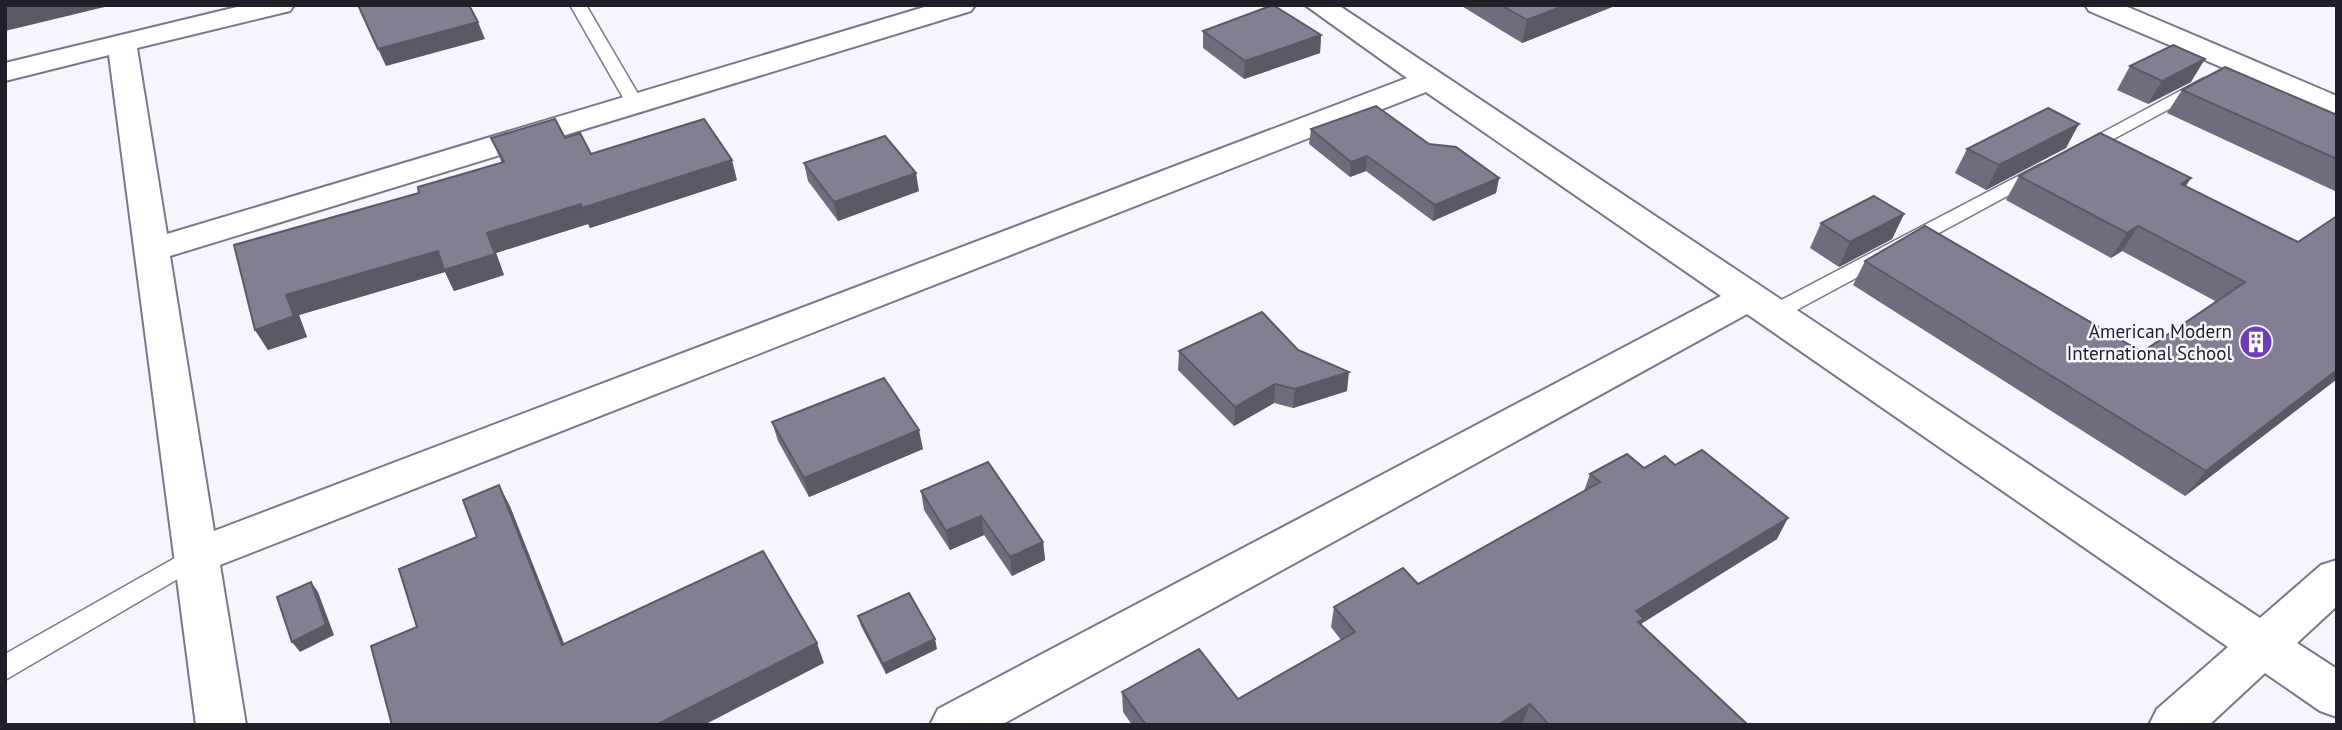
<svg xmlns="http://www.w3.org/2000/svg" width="2342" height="730" font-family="'PT Sans',sans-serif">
<rect width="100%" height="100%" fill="#f7f4fd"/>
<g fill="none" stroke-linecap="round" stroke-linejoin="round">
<defs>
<g id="lane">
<path d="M570 5H586L644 104 641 108H629Z"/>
<path d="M2204 78 2213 83 2210 87 2084 155H2070L2068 151Z"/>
<path d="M2041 164 2051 170 2048 174 1782 318H1766L1763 313 1766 308Z"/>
<path d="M196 546 205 549 209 556 205 563 5 680V654Z"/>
</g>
<g id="street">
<path d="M245 5H294L290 11 137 48 167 234 931 5H975L971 11 170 256 214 531 1407 78 1305 5H1338L2260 618 2321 565 2337 560V606L2297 643 2337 669V717L2320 711 2265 673 2209 725H2149L2157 709 2228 647 1747 314 1001 725H930L938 709 1721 296 1426 92 220 565 246 725H196L109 55 5 81V63Z"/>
<path d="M2085 5H2123L2337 96V116L2089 11Z"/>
</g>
</defs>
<use href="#lane" stroke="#7b7689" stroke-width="3"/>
<use href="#street" stroke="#7b7689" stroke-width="4"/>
<use href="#lane" fill="#fff" fill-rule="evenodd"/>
<use href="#street" fill="#fff" fill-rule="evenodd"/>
</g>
<g fill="#716c7d">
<path d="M1460 5H1617L1522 43Z"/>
<path d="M1203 31 1321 35 1320 53 1244 79 1203 48Z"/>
<path d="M2130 66 2191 82 2148 104 2117 90Z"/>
<path d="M2182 90 2337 115V192L2167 113Z"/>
<path d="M1311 129 1429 144 1499 178 1496 193 1433 221 1366 171 1350 177 1309 144Z"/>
<path d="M491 138H565L591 154 737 180 590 228 588 224 496 253 504 275 454 291 445 272 299 315 307 337 268 350 255 330 419 193 502 163Z"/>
<path d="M2066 148 1986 190 1955 173 1967 149Z"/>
<path d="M804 163 919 191 838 221 808 181Z"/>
<path d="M2019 176 2186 187 2298 242 2337 216V379L2185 496 1853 285 1865 261 2142 352 2217 302 2122 251 2111 258 2006 200Z"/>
<path d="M1904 214 1892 239 1839 267 1810 248 1821 223Z"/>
<path d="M1298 350 1347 391 1293 408 1274 403 1234 426 1178 370 1179 351Z"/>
<path d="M772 422 923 449 809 497 778 441Z"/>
<path d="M1675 465 1777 539 1641 624 1748 725H1132L1123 712 1122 692 1238 699 1341 640 1331 627 1334 607 1418 584 1584 491 1590 474Z"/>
<path d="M921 491 1043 542 1045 560 1012 576 984 535 950 550 924 510Z"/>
<path d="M858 616 937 649 886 674 861 626Z"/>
</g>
<g fill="#5c5866">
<path d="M5 5H113L5 31Z"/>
<path d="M1566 5H1617L1522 43 1527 20Z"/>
<path d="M478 22 485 39 386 66 378 49Z"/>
<path d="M1321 35 1320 53 1244 79 1245 61Z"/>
<path d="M2205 59 2191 82 2148 104 2162 81Z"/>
<path d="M2079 124 2066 148 1986 190 1999 165Z"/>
<path d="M1367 156 1366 171 1350 177 1351 162Z"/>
<path d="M732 160 737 180 590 228 582 208Z"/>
<path d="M916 173 919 191 838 221 834 202Z"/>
<path d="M1499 178 1496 193 1433 221 1435 205Z"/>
<path d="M2191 178 2175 203 2181 184Z"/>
<path d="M581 204 588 224 496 253 504 275 454 291 445 272 299 315 307 337 268 350 255 330 286 295Z"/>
<path d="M1904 214 1892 239 1839 267 1850 242Z"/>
<path d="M2138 226 2122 251 2111 258 2127 233Z"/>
<path d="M2337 370V379L2185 496 2206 471Z"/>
<path d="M1349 372 1347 391 1293 408 1295 389Z"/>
<path d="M1275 384 1274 403 1234 426 1235 407Z"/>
<path d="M919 430 923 449 809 497 804 478Z"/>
<path d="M499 485 510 506 573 666 562 645Z"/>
<path d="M981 516 984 535 950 550 946 531Z"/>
<path d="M1788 518 1777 539 1642 623 1635 639 1636 611Z"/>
<path d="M1043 542 1045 560 1012 576 1010 557Z"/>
<path d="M311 582 318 592 334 635 300 652 292 642Z"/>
<path d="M935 639 937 649 886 674 883 664Z"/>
<path d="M817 643 824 663 704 725H656Z"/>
<path d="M1530 704 1522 725H1498Z"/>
</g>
<g fill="#837e91" stroke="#5c5866" stroke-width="2">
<path d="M358 5H469L478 22 378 49Z"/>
<path d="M1273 5 1321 35 1245 61 1203 31Z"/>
<path d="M1501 5H1566L1527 20Z"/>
<path d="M2173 45 2205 59 2162 81 2130 66Z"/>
<path d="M2225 67 2337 115V159L2182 90Z"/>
<path d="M1376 106 1429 144 1456 147 1499 178 1435 205 1367 156 1351 162 1311 129Z"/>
<path d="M2048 108 2079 124 1999 165 1967 149Z"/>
<path d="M555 119 565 138 580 133 591 154 704 119 732 160 582 208 581 204 487 233 495 254 444 270 438 251 286 295 294 316 255 330 234 245 419 193 418 187 504 162 491 138Z"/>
<path d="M2100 133 2191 178 2181 184 2298 242 2337 216V370L2206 471 1865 261 1925 226 2142 352 2245 282 2138 226 2127 233 2019 176Z"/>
<path d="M885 136 916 173 834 202 804 163Z"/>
<path d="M1874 196 1904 214 1850 242 1821 223Z"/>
<path d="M1262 312 1298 350 1349 372 1295 389 1275 384 1235 407 1179 351Z"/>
<path d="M884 378 919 430 804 478 772 422Z"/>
<path d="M1702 450 1788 518 1636 611 1644 619 1638 622 1748 725H1549L1530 704 1498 725H1146L1122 692 1199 649 1238 699 1355 632 1334 607 1403 568 1418 584 1600 482 1590 474 1627 454 1644 468 1665 456 1675 465Z"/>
<path d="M988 462 1043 542 1010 557 981 516 946 531 921 491Z"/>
<path d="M499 485 562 645 763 551 817 643 656 725H392L371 646 417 627 399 569 477 537 463 500Z"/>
<path d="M311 582 326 625 292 642 277 597Z"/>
<path d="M909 593 935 639 883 664 858 616Z"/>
</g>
<defs>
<symbol id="building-disc" viewBox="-11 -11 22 22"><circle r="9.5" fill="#6e3fb7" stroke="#f7f4fd"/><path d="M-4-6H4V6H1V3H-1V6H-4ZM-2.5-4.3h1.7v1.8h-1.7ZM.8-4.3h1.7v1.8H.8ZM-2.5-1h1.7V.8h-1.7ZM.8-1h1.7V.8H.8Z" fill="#fff"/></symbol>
</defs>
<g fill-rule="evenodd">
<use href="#building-disc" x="2237" y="323" width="38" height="38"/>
</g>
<g text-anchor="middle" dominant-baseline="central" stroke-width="5" stroke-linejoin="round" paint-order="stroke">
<g font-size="19" fill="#201e26" stroke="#f7f4fd" text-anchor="end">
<text x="2232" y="331">American Modern<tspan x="2232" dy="22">International School</tspan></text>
</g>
</g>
<rect width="2342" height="730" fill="none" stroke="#201e26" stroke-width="14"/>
</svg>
